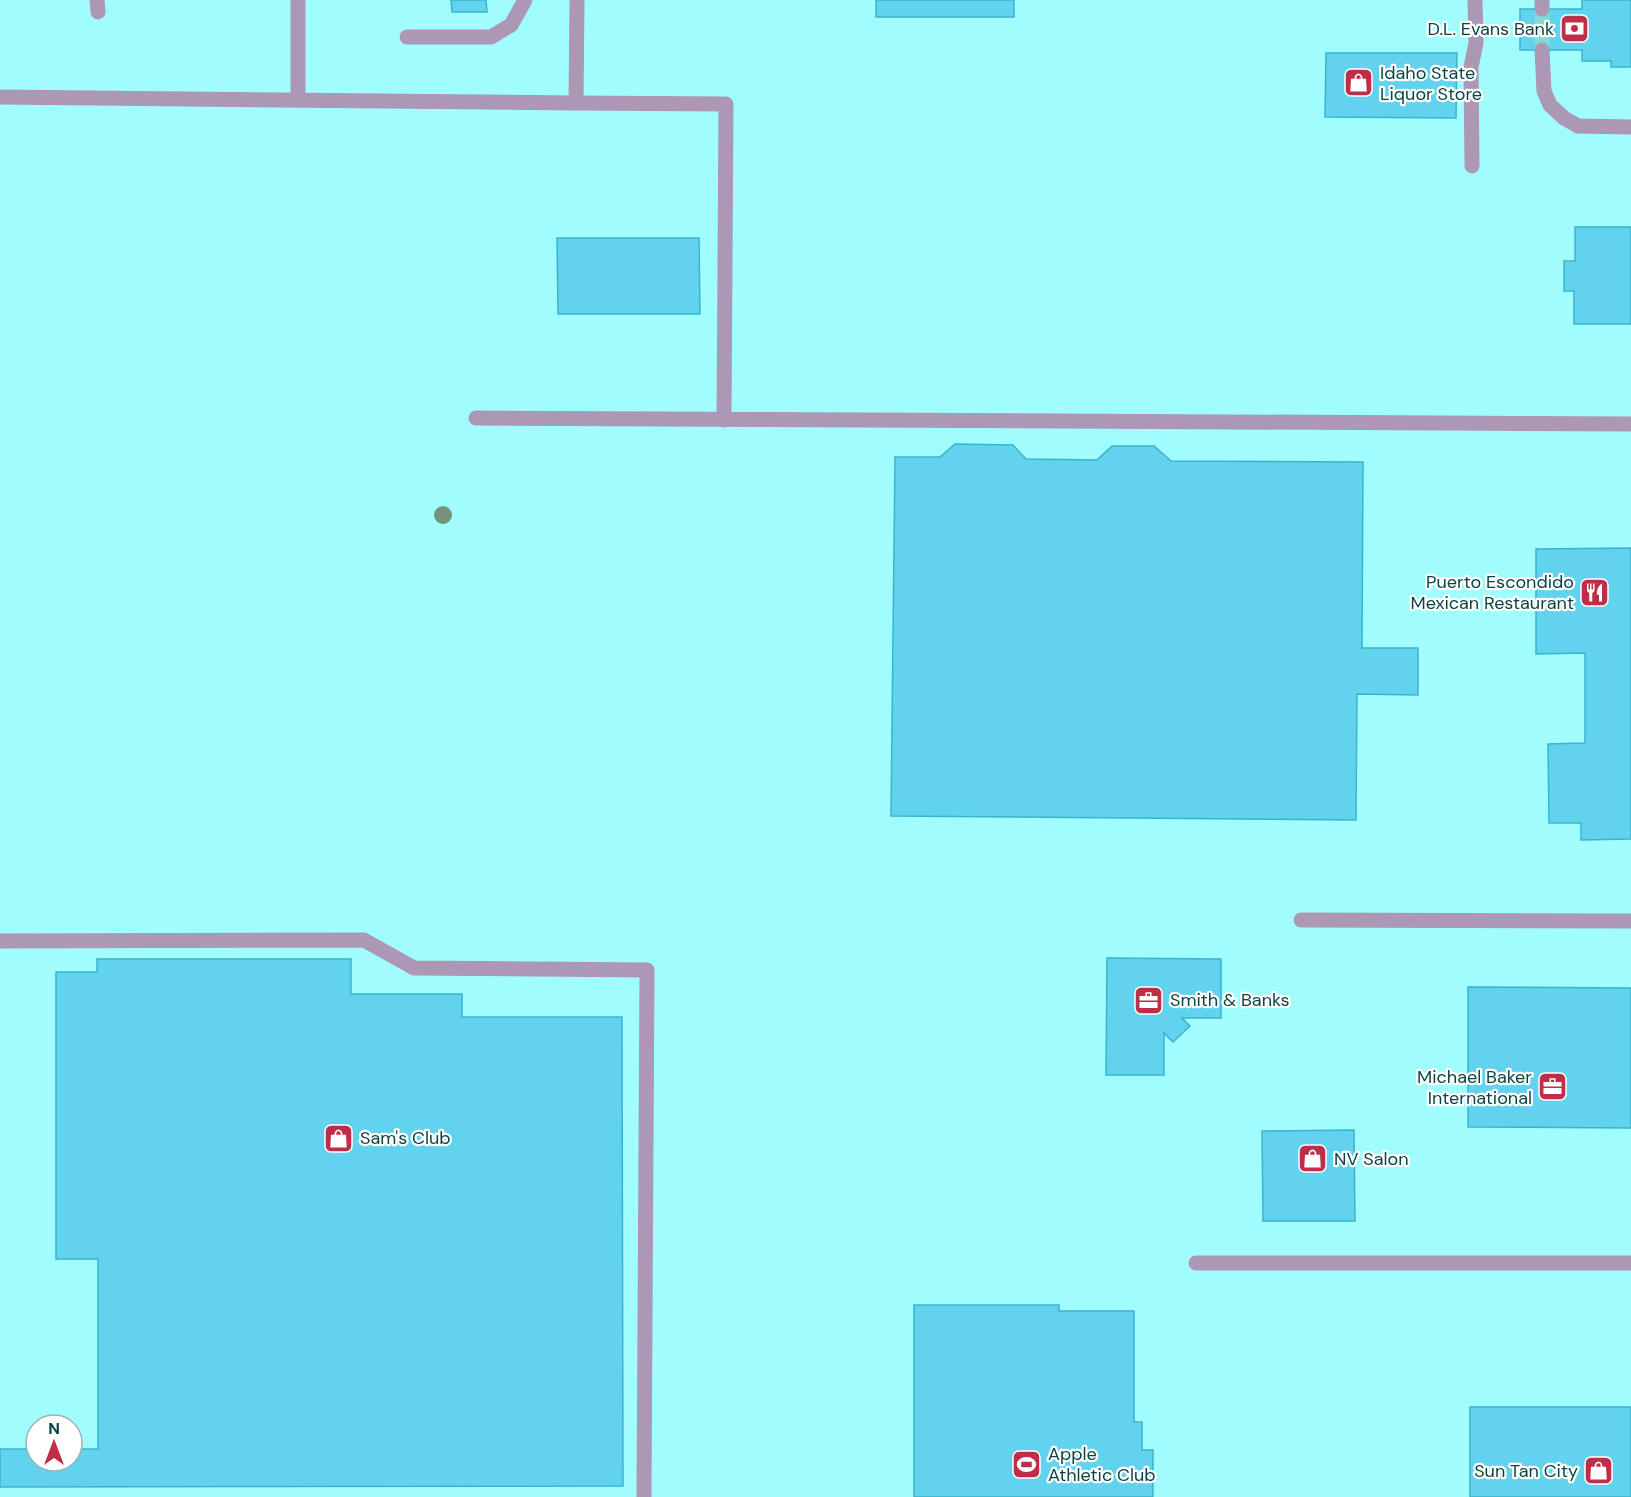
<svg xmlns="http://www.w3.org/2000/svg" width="1631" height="1497" font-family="'DM Sans',sans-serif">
<rect width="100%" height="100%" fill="#a1fdfd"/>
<g fill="#61d3ee" stroke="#3cb3cd" stroke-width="1.5">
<path d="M451 0H486L487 12H452Z"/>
<rect x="876" y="0" width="138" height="17"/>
<path d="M1582 0H1631V67H1611V61H1582V50H1520V9H1582Z"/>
<path d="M1326 53H1457L1456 118 1325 117Z"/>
<path d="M1575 227H1631V324H1574V291H1564V261H1575Z"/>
<path d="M557 238H699L700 314H558Z"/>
<path d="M955 444 1013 445 1026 459 1097 460 1112 446H1154L1171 461 1363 462 1362 648H1418V695L1357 694 1356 820 891 816 895 457H940Z"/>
<path d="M1631 548V839L1581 840V823H1549L1548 744 1585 743V653L1536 654V549Z"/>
<path d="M1107 958 1221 959V1018H1182L1190 1026 1173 1042 1164 1033V1075H1106Z"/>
<path d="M97 959H351V994H462V1017H622L623 1486 0 1487V1449H36V1461H72V1449H98V1259H56V972H97Z"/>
<path d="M1468 987 1631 988V1128L1468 1127Z"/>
<path d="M1354 1130 1355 1221H1263L1262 1131Z"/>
<path d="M914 1305H1059V1311H1134V1422H1142V1450H1153V1497H914Z"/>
<rect x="1470" y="1407" width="161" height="90"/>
</g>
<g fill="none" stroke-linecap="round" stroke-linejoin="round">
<path stroke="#83d8d8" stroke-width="15" stroke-dasharray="15 8" stroke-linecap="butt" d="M1542 9V50"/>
<g stroke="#ac97b5" stroke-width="15">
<path d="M97 0 98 12"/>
<path d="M298 0V100"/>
<path d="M1542 0V9"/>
<path d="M407 37H491L511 25 525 0"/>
<path d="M1542 50 1544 91 1550 105 1564 118 1578 126 1631 127"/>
<path d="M0 97 576 103 577 0"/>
<path d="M576 103 726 104 724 420"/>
<path d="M1472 166 1471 67 1476 43 1475 0"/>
<path d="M476 418 1631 424"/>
<path d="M1301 920 1631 921"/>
<path d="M0 941 364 940 414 968 647 970 644 1497"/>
<path d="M1196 1263H1631"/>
</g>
</g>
<circle fill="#77927a" cx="443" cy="515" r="9"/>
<defs>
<symbol id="bank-square" viewBox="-11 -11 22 22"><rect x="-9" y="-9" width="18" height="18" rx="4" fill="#bf2e49" stroke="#fff"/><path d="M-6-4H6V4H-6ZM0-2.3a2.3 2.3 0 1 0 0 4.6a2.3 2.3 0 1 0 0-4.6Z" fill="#fff"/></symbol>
<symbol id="shop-square" viewBox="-11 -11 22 22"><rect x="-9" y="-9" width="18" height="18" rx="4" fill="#bf2e49" stroke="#fff"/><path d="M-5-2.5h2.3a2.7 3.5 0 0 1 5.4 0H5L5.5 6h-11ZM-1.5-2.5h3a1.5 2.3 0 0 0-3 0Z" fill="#fff"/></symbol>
<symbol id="restaurant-square" viewBox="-11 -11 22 22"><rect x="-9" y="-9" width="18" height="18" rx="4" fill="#bf2e49" stroke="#fff"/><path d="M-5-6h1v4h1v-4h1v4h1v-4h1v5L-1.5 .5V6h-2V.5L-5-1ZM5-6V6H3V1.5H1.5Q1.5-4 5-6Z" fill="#fff"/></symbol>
<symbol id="office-square" viewBox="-11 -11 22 22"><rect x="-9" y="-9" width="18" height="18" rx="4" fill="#bf2e49" stroke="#fff"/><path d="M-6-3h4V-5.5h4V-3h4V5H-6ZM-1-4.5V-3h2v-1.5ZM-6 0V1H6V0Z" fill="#fff"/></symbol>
<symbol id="stadium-square" viewBox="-11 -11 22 22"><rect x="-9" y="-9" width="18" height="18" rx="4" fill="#bf2e49" stroke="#fff"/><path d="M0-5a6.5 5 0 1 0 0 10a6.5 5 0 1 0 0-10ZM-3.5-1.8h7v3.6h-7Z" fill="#fff"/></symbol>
</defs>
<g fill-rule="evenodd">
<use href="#bank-square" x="1558" y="12" width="33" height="33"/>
<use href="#shop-square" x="1342" y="66" width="33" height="33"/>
<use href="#restaurant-square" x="1578" y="576" width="33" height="33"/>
<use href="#office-square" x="1132" y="984" width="33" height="33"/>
<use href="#office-square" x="1536" y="1070" width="33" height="33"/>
<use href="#shop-square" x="322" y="1122" width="33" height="33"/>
<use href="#shop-square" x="1296" y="1142" width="33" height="33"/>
<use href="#stadium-square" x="1010" y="1448" width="33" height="33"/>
<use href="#shop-square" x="1582" y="1454" width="33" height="33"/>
</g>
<g text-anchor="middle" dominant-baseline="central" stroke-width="4.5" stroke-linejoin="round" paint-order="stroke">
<g font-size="18" fill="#0b4344" stroke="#fff" text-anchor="start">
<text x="1554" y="29" text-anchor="end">D.L. Evans Bank</text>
<text x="1380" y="73">Idaho State<tspan x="1380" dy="21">Liquor Store</tspan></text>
<text x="1574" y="582" text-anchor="end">Puerto Escondido<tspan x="1574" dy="21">Mexican Restaurant</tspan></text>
<text x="1170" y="1000">Smith &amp; Banks</text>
<text x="1532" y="1077" text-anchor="end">Michael Baker<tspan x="1532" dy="21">International</tspan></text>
<text x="360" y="1138">Sam's Club</text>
<text x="1334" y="1159">NV Salon</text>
<text x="1048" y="1454">Apple<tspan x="1048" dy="21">Athletic Club</tspan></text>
<text x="1578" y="1471" text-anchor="end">Sun Tan City</text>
</g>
</g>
<g transform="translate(54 1443)"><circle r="28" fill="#ffffff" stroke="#9db4b4" stroke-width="1.5"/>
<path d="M0-4.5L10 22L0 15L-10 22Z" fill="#bf2e49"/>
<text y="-9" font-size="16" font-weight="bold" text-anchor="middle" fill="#0b4344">N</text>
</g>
</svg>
